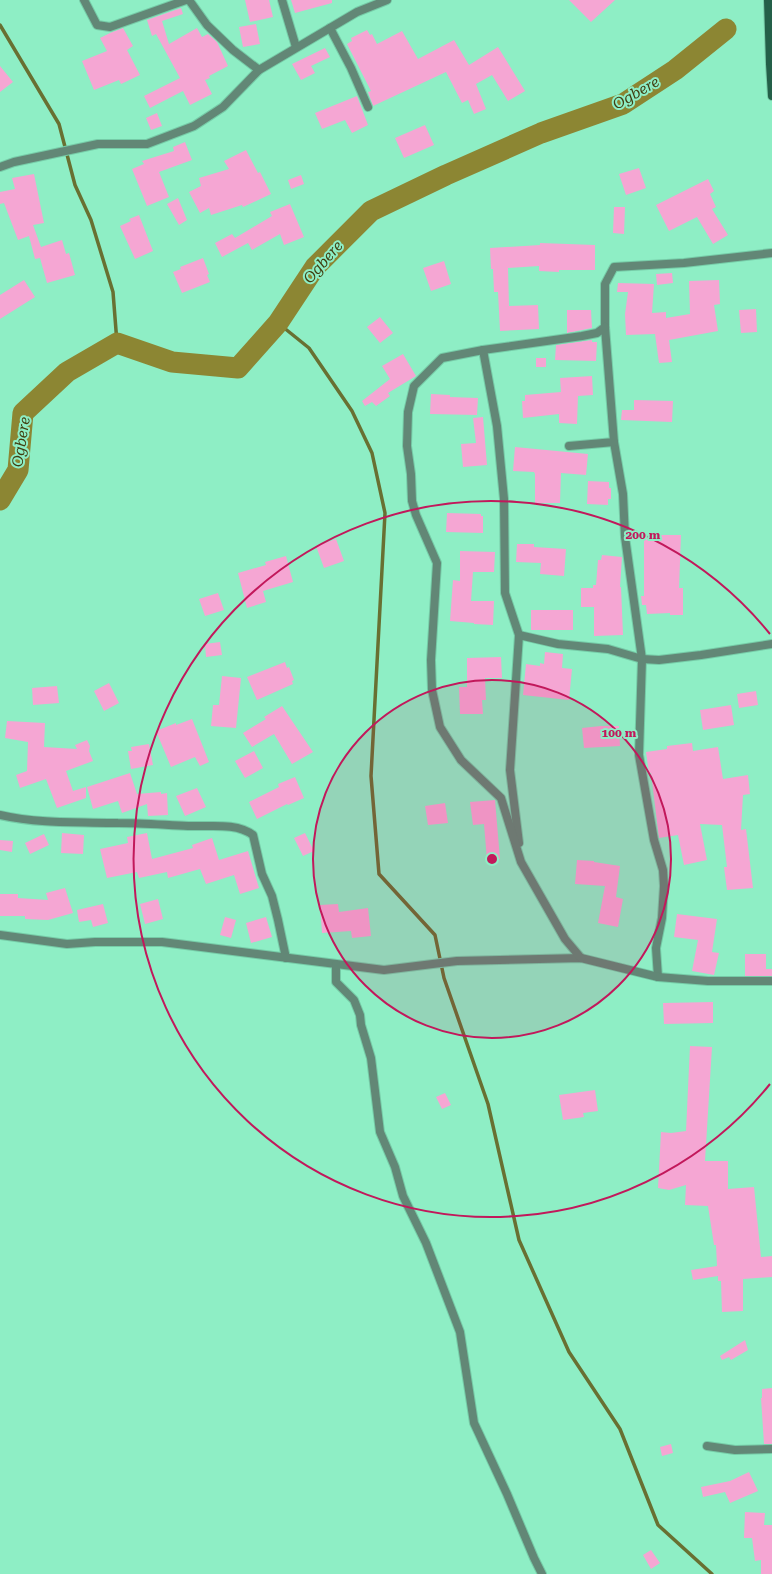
<svg xmlns="http://www.w3.org/2000/svg" width="772" height="1574" font-family="'Roboto Serif',serif">
<rect width="100%" height="100%" fill="#8eeec5"/>
<g fill="none" stroke-linecap="round" stroke-linejoin="round">
<g stroke="#687032" stroke-width="3.5">
<path d="M0 25 59 124 75 185 91 220 113 292 117 343"/>
<path d="M278 323 309 348 352 411 372 453 385 513 371 776 379 874 435 935 444 978 488 1104 519 1240 569 1352 620 1429 658 1525 712 1574"/>
</g>
<path stroke="#8c8633" stroke-width="21" d="M0 500 18 470 23 413 67 372 117 343 172 362 238 368 278 323 315 267 371 211 446 175 541 133 623 104 675 70 726 29"/>
</g>
<g fill="#f5a6d3">
<path d="M245 0H269L273 17 250 22Z"/>
<path d="M291 0H332V3L295 13Z"/>
<path d="M569 0H615L591 22Z"/>
<path d="M181 8 183 14 162 21 169 44 197 28 202 37 208 34 217 42 228 66 209 76 210 78 205 80 212 94 190 105 183 91 150 108 144 96 180 78 156 34 152 36 147 20Z"/>
<path d="M256 24 260 44 243 47 239 27Z"/>
<path d="M123 28 133 46 127 50 140 75 121 84 119 80 94 90 82 61 107 51 100 38 110 33Z"/>
<path d="M367 30 370 35 372 34 377 44 402 31 418 59 454 40 469 65 498 47 525 91 508 101 492 75 476 84 486 109 474 114 468 100 462 103 446 72 373 106 368 92 371 91 347 44 352 41 351 38Z"/>
<path d="M325 48 330 57 311 66 315 73 301 80 292 64Z"/>
<path d="M0 66 13 82 0 92Z"/>
<path d="M357 96 368 125 352 133 345 120 322 129 315 113Z"/>
<path d="M157 113 162 126 151 130 146 118Z"/>
<path d="M425 125 434 145 404 158 395 138Z"/>
<path d="M185 142 192 160 159 172 169 197 147 206 132 169 144 164 142 161 174 151 173 147Z"/>
<path d="M246 150 258 173 260 172 271 194 243 207 242 205 211 215 209 208 200 213 189 192 201 186 199 178 229 169 224 161Z"/>
<path d="M639 168 646 188 626 195 619 174Z"/>
<path d="M34 174 44 223 33 225 41 247 62 240 66 254 69 253 75 275 47 283 40 258 35 259 29 236 18 240 4 203 0 204V192L15 189 12 178Z"/>
<path d="M301 175 304 184 291 189 288 180Z"/>
<path d="M708 179 714 191 710 194 716 207 712 209 728 235 713 244 697 217 669 231 656 205Z"/>
<path d="M178 198 187 220 179 225 167 204Z"/>
<path d="M290 204 304 237 284 245 280 234 252 250 248 243 222 257 215 243 232 234 235 238 272 216 270 212Z"/>
<path d="M614 207H625L624 234 613 233Z"/>
<path d="M139 215 153 251 135 259 120 226 131 221 129 219Z"/>
<path d="M540 243 595 245V270H559V272L539 271V266L508 268 509 306 538 305 539 329 500 331 498 292H494L493 269H491L490 248 540 245Z"/>
<path d="M203 258 209 274 207 275 210 282 182 293 173 272 181 269 180 267Z"/>
<path d="M444 261 451 284 431 291 423 268Z"/>
<path d="M672 273 673 283 657 285 656 274Z"/>
<path d="M24 280 35 297 0 319V295Z"/>
<path d="M719 280 720 304 714 305 718 331 669 340 672 362 659 363 655 334 626 335 625 314 628 292H617L618 283 654 284 652 313 666 312V318L690 314 689 281Z"/>
<path d="M756 309 757 332 741 333 739 310Z"/>
<path d="M567 310H591L592 328 567 333Z"/>
<path d="M380 317 393 333 380 343 367 327Z"/>
<path d="M592 340V342H597L596 361 555 360 556 345Z"/>
<path d="M403 354 416 376 388 393 390 396 376 406 372 402 365 406 362 401 390 379 382 366Z"/>
<rect x="536" y="358" width="10" height="9"/>
<path d="M592 376 593 395 578 396 577 424 559 423V414L523 418 522 401H525V395L561 392 560 378Z"/>
<path d="M431 394 450 395V397L478 398 477 415 430 414Z"/>
<path d="M634 400 673 401 672 422 621 420 622 410H634Z"/>
<path d="M483 417 487 465 463 467 461 444 476 443 473 418Z"/>
<path d="M515 447 588 454 586 475 561 473 560 503H535V474L534 472 513 471Z"/>
<path d="M588 481 609 482V488H611V499H608V505L587 504Z"/>
<path d="M447 513 481 514V516H483V533L446 532Z"/>
<path d="M644 535H681L679 588H683V615H670V613L647 614 646 605H642L641 596H644Z"/>
<path d="M336 539 344 561 324 568 316 546Z"/>
<path d="M517 544H534V547L566 549 564 576 540 574 541 563 516 562Z"/>
<path d="M460 551 495 552 494 572H473L471 601H494L493 625 474 624V623L450 621 453 580 460 581Z"/>
<path d="M602 555 622 557 620 587H621L623 635 594 636V607H581V588H593V585H596L598 560H601Z"/>
<path d="M286 556 293 582 263 591 266 602 247 608 238 573 266 565 265 562Z"/>
<path d="M218 593 224 610 205 616 199 599Z"/>
<rect x="531" y="610" width="42" height="20"/>
<path d="M220 642 222 655 206 657 205 644Z"/>
<path d="M545 652 563 654 562 668 572 669 569 700 523 695 526 664 540 666V663L544 664Z"/>
<path d="M501 657 502 678H485L486 700H482L483 714H460L459 687H467V658Z"/>
<path d="M285 662 287 668 289 667 294 680 292 681 293 684 257 700 247 677Z"/>
<path d="M222 676 241 678 236 728 211 726 213 705H219Z"/>
<path d="M109 683 119 703 104 711 94 691Z"/>
<path d="M57 686 59 703 33 705 32 688Z"/>
<path d="M756 691 758 705 739 708 737 694Z"/>
<path d="M731 705 734 725 703 730 700 710Z"/>
<path d="M282 706 313 752 292 764 274 734 252 747 243 733 266 719 264 717Z"/>
<path d="M192 719 209 762 200 766 195 757 171 767 156 731 176 723V725Z"/>
<path d="M7 721 45 723 44 747 77 749 75 745 87 740 90 746 89 751 93 761 66 771 73 791 86 787V798L57 808 46 779 20 788 16 775 27 771 28 742 5 738Z"/>
<path d="M601 726H619L620 746 584 748 582 728Z"/>
<path d="M692 743 693 751 718 747 723 779 748 775 750 794 743 795 741 830 746 829 753 888 727 890 724 867H727L722 825 700 824 707 860 684 865 678 835 659 838 651 773H649L646 752 667 749V746Z"/>
<path d="M149 744 153 765 131 769 128 751H132L131 747Z"/>
<path d="M254 751 263 768 245 778 235 761Z"/>
<path d="M130 773 137 794 161 792V794L167 793 168 815 148 816 147 804 122 813 118 801 93 809 87 787Z"/>
<path d="M295 777 304 798 288 805 287 804 257 819 249 802 279 787 278 784Z"/>
<path d="M197 788 206 807 185 816 176 796Z"/>
<path d="M495 800 500 859 487 860 484 824 473 825 470 802Z"/>
<path d="M445 803 448 823 428 825 425 806Z"/>
<path d="M62 833 84 835 83 854 61 853Z"/>
<path d="M147 833 152 859 193 848 192 845 212 838 219 860 248 851 259 888 240 894 234 875 206 884 200 869 168 878 167 872 139 878 137 872 107 878 100 849 128 843 127 837Z"/>
<path d="M305 833 314 851 303 856 294 838Z"/>
<path d="M44 834 49 845 30 854 25 843Z"/>
<path d="M0 840 13 841 12 852 0 850Z"/>
<path d="M577 860 594 861V862L620 866 616 897 623 899 618 927 598 923 605 886 575 884Z"/>
<path d="M65 888 73 913 48 920 25 919V916H0V894H18V898L48 900 46 893Z"/>
<path d="M158 899 163 919 145 924 140 904Z"/>
<path d="M103 904 108 923 93 927 91 920 79 922 77 910Z"/>
<path d="M338 904 339 912 368 908 371 936 352 938 351 931 322 933 320 905Z"/>
<path d="M677 914 717 919 712 952 719 953 714 975 692 971 698 940 674 937Z"/>
<path d="M225 917 236 920 231 938 220 935Z"/>
<path d="M266 917 272 937 251 943 246 923Z"/>
<path d="M745 954H766V969H772V976H745Z"/>
<path d="M713 1002V1023L664 1024 663 1003Z"/>
<path d="M690 1046 712 1047 705 1161H728V1189L754 1187 761 1257 772 1256V1277L743 1279V1311L722 1312 721 1281H718V1276L693 1280 691 1270 717 1266 716 1245H714L708 1206 685 1205 686 1185 669 1190 658 1188 661 1132 671 1133 686 1131Z"/>
<path d="M595 1090 598 1111 583 1113 584 1117 563 1120 559 1095Z"/>
<path d="M445 1093 451 1105 442 1109 436 1097Z"/>
<path d="M745 1340 748 1350 731 1360 729 1357 722 1360 720 1356Z"/>
<path d="M772 1388V1444H764L761 1398H762V1389Z"/>
<path d="M671 1444 673 1453 662 1456 660 1447Z"/>
<path d="M749 1472 758 1491 730 1503 725 1492 703 1497 701 1487 730 1481Z"/>
<path d="M745 1512 765 1513 764 1525H772V1574H761V1560L755 1561 752 1538H744Z"/>
<path d="M651 1550 660 1563 651 1569 643 1555Z"/>
</g>
<g fill="none" stroke-linecap="round" stroke-linejoin="round">
<defs>
<g id="street">
<path d="M84 0 97 25 110 27 186 0"/>
<path d="M189 0 207 25 233 50 259 70"/>
<path d="M282 0 296 47"/>
<path d="M330 28 351 68 368 107"/>
<path d="M0 167 14 162 98 144H147L194 126 223 107 259 70 357 12 387 0"/>
<path d="M483 350 497 426 504 499 505 593 519 635 558 644 608 649 642 659 659 660 701 655 772 644"/>
<path d="M614 442 623 494 625 537 642 659 639 755 654 840 663 870 664 886 662 918 656 948 658 977"/>
<path d="M569 446 614 442 605 327V284L614 267 684 263 772 253"/>
<path d="M519 635 510 770 519 843"/>
<path d="M0 815C38 824 79 822 118 823 142 823 165 825 188 826 209 827 236 822 253 835L262 874 272 896 278 920 286 958"/>
<path d="M0 935 67 944 95 942H162L384 970 457 961 581 958 658 977 708 981H772"/>
<path d="M581 958 565 939 521 862 501 798 461 760 440 727 432 690 431 660 437 563 416 515 412 501 411 474 407 446 408 412 414 386 442 358 483 350 582 336 597 333 605 327"/>
<path d="M336 965V982L354 1000 360 1015 361 1025 371 1058 380 1132 395 1167 403 1196 426 1243 460 1332 474 1423 507 1494 534 1558 542 1574"/>
<path d="M707 1446 735 1450 772 1449"/>
</g>
<path id="secondary" d="M768 0 770 64 772 96"/>
</defs>
<use href="#street" stroke="#76cba7" stroke-width="10"/>
<use href="#secondary" stroke="#76cba7" stroke-width="10"/>
<use href="#street" stroke="#628776" stroke-width="8"/>
<use href="#secondary" stroke="#246049" stroke-width="8"/>
</g>
<circle cx="492" cy="859" r="179" fill="#c2185b" fill-opacity=".12"/>
<g fill="none" stroke="#c2185b" stroke-width="2">
<circle cx="492" cy="859" r="179"/>
<path d="M770 1084A358 358 0 1 1 770 634"/>
</g>
<g text-anchor="middle" dominant-baseline="central" stroke-width="4" stroke-linejoin="round" paint-order="stroke">
<g font-size="15" font-style="italic" fill="#413e10" stroke="#8eeec5">
<text transform="translate(636 93) rotate(-30)">Ogbere</text>
<text transform="translate(323 262) rotate(-49)">Ogbere</text>
<text transform="translate(21 442) rotate(-81)">Ogbere</text>
</g>
</g>
<circle cx="492" cy="859" r="6" fill="#c2185b" stroke="#8eeec5" stroke-width="2"/>
<g font-size="12" text-anchor="middle" font-weight="bold" fill="#c2185b" stroke="#8eeec5" stroke-width="4" stroke-linejoin="round" paint-order="stroke">
<text x="643" y="539">200 m</text>
<text x="619" y="737">100 m</text>
</g>
</svg>
